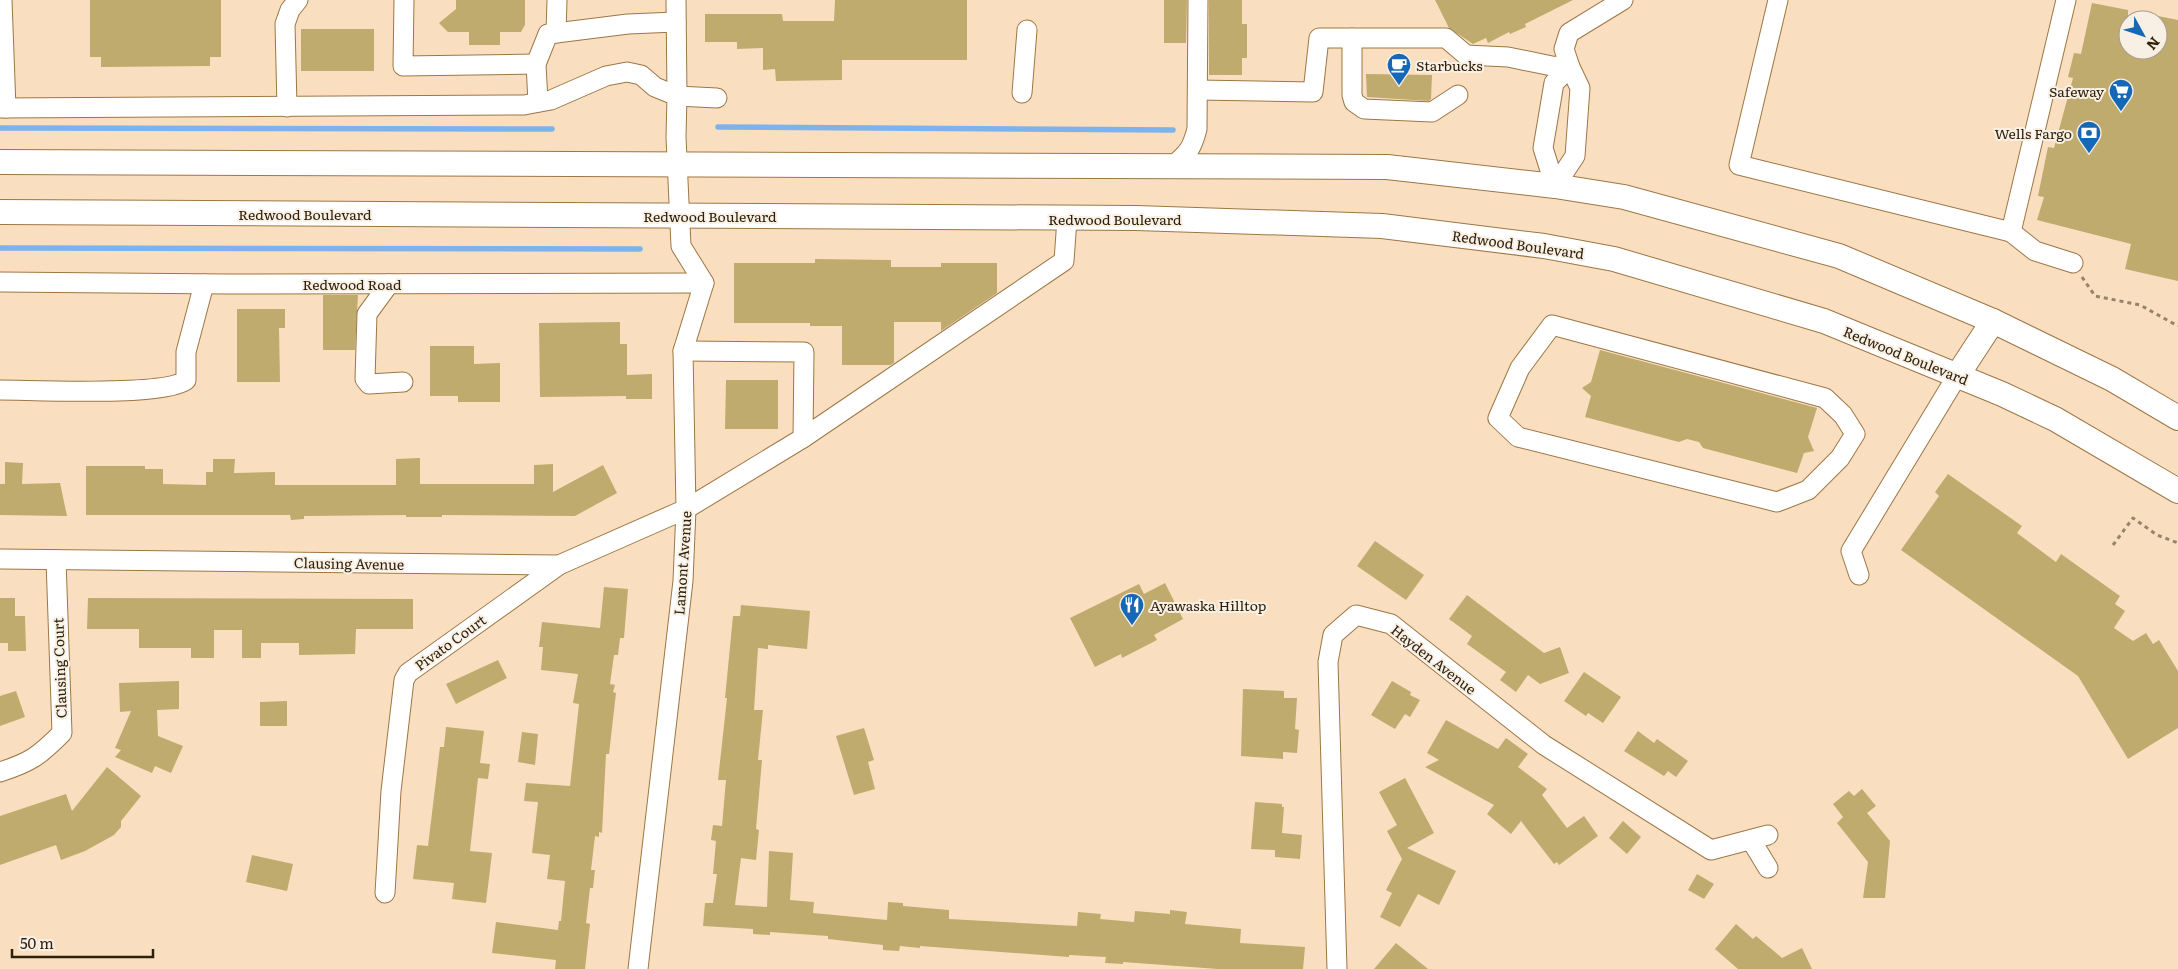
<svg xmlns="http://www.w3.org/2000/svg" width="2178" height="969" font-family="Literata,serif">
<rect width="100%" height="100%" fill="#f9dfc0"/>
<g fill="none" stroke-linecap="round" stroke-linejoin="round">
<g stroke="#7eb2ec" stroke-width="5.5">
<path d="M718 127 1173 130"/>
<path d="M0 128 552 129"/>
<path d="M0 248 640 249"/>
</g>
</g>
<g fill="#bfab6d">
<path d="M90 0H221V57H210V66L101 67V57H90Z"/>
<path d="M456 0H525V25L521 32H500V45H469V32H448L439 23 456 9Z"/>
<path d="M835 0H967V60H842V80L776 81 775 69 763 70V48L737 49V42H705V14H782L783 21H834Z"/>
<path d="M1164 0H1187L1186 43H1164Z"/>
<path d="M1209 0H1242V24H1247V58H1242V75H1209Z"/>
<path d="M1435 0H1573L1525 24 1526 27 1510 34 1509 32 1488 43 1486 38 1473 44 1449 28Z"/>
<path d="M2092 3 2128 10V50H2158V16L2178 20V281L2125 269 2131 244 2037 220 2044 197 2038 196 2048 147 2054 148 2073 78 2068 77 2074 53 2081 54Z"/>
<rect x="301" y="29" width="73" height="42"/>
<path d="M1366 74 1432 75 1431 99 1429 101 1367 97Z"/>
<path d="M815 259 891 260V267H941V263H997V293L941 331V322H894V363L890 365H842V326H810V323H734V263H815Z"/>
<path d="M323 295H358L355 350H323Z"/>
<path d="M237 309H285V328H279L280 382H237Z"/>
<path d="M620 322V344H627V375L652 374V399H626V396L540 397 539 323Z"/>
<path d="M430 346H474V364L500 363V402H458V396H430Z"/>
<path d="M1600 350 1817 408 1808 437 1814 451 1804 453 1797 473 1703 448 1699 442 1687 439 1679 442 1585 417 1591 396 1582 388 1591 382Z"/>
<path d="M726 380H778V429H725Z"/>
<path d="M420 458V484H534V465L553 464V492L603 465 617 493 575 516 442 515V517H406V515L304 516V519L291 520 290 515H86V466H145V469H163V484L206 485V472H213V459H235L234 473 275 472V485H396V459Z"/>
<path d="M5 462 23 463 22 484 60 483 67 516 0 515V484H5Z"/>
<path d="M1948 474 2022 526 2017 533 2056 562 2061 554 2120 596 2115 604 2125 611 2114 628 2133 641 2146 633 2153 644 2159 640 2178 671V728L2128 759 2078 676 1901 550 1939 496 1935 492Z"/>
<path d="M1375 541 1424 575 1406 600 1357 566Z"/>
<path d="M1165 583 1183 619 1154 635 1157 640 1122 658 1121 654 1095 667 1070 618 1139 584 1144 594Z"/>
<path d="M604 587 628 589 624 638H620L618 655H614L610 684 615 685 613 692 616 693 609 754H606L602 833 599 832V837L595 836 591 870H595L593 888H590L586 923 590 924 585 969H555L556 960 492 953 496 922 558 930 559 921H561L565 881 547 879 550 855 532 853 538 802 524 801 526 783 570 786 579 704 573 703 578 674 541 670 543 647H539L542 622 600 628Z"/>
<path d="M1467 595 1544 653 1560 647 1569 673 1540 684 1528 675 1516 692 1500 680 1506 672 1467 644 1472 636 1449 619Z"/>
<path d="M0 598H15V616H25L26 651H8V643H0Z"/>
<path d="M88 598 413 599V629H356L355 654 299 655V643H261V658H242V630H214V658H191V648H139V629H87Z"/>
<path d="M741 605 810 611 807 649 768 645V649L758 648 754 710H763L758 760H762L756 829 759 830 756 860 741 858 735 905 767 907 769 851 793 853 790 900 814 902 813 913 887 920 888 902 903 903V906L949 910V919L1077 926 1078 912 1101 914 1100 919 1134 922 1135 911 1170 914V910L1187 912 1185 924 1241 929 1240 943 1305 947 1303 969H1218L1123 962V964L1105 963 1106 957 1069 955V957L920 946V948L900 946 899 951 883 950V945L828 939V936L770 932V935L753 934V929L703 926 705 903H713L717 874H713L716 841 711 840 713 825 722 826 726 780H718L727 698H725L733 616H740Z"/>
<path d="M498 660 507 678 456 704 446 684Z"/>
<path d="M1584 672 1621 697 1603 723 1588 713 1586 716 1564 701Z"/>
<path d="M179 681V709L157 710 158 736 183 746 171 773 155 766 152 773 115 757 121 750 115 748 131 711 120 712 119 683Z"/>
<path d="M1392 681 1411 692 1410 695 1420 700 1410 717 1405 714 1395 729 1371 715Z"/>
<path d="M1243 689 1284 691V698H1297L1295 729 1299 730 1297 753 1283 752V759L1241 756Z"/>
<path d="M16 691 25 717 0 726V696Z"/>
<path d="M287 701V726H260V702Z"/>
<path d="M1446 720 1498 749 1506 738 1528 754 1518 767 1547 789 1542 795 1567 828 1584 816 1598 836 1559 865 1557 862 1554 864 1521 821 1511 834 1487 814 1494 805 1425 767 1439 760 1427 753Z"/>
<path d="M446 727 484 731 480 763 490 764 488 779 478 778 470 851 492 853 486 903 452 899 454 883 413 879 417 845 428 846 440 747H444Z"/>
<path d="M864 728 874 760 868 762 875 789 854 795 836 736Z"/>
<path d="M1638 731 1654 743 1657 739 1688 761 1676 777 1668 771 1664 776 1624 751Z"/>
<path d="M522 732 538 734 535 765 518 762Z"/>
<path d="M107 767 141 796 121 821V827L114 835 85 851 61 860 56 845 0 865V816L66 794 72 811Z"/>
<path d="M1405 778 1434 833 1407 848 1456 871 1439 905 1418 894 1400 927 1380 917 1392 893 1386 890 1402 859 1387 831 1397 825 1379 792Z"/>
<path d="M1862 789 1876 806 1867 813 1890 841 1885 898H1863L1868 862 1837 823 1843 817 1833 804 1849 791 1854 796Z"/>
<path d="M1255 802 1282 804V807H1284L1282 833 1302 835 1300 859 1275 857V850L1251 849Z"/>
<path d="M1623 821 1641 837 1627 854 1609 838Z"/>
<path d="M252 855 293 864 287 891 246 882Z"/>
<path d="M1697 874 1714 884 1704 899 1688 890Z"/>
<path d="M1736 924 1753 939 1756 936 1782 958 1802 948 1812 969H1738L1715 949Z"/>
<path d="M1396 943 1428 969H1374Z"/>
</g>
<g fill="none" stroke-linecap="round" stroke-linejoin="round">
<defs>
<g id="minor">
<path d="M2 0 6 108"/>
<path d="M404 0 403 66 536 64"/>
<path d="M676 0 677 96 717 98"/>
<path d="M1778 0 1739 165 2011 232 2066 0"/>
<path d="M556 33 557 0"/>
<path d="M1352 38V95L1354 102 1364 109 1432 112 1458 95"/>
<path d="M1570 67 1580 88 1575 156 1555 186 1543 148 1554 83Z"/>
<path d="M1198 90 1313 92 1319 38H1446L1466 55 1508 57 1552 66 1570 67 1564 49 1569 33 1623 0"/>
<path d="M1022 93 1027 30"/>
<path d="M538 102 536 64 548 34 628 24 676 22"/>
<path d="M287 107 285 24 290 10 298 0"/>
<path d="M0 108 524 105 551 100 606 76 627 72 641 75 655 87 677 96 676 137 681 246 704 283 683 351 686 509 683 581 638 969"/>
<path d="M1174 165C1189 152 1192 148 1197 129L1198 0"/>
<path d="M2011 232 2035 251 2073 263"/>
<path d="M0 282 227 284 704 283"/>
<path d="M389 284 367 314 365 379 369 384 403 382"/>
<path d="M1552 325 1825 398 1843 415 1855 434 1840 458 1808 490 1777 502 1518 437 1498 418 1520 368Z"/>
<path d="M683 351 804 352 803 438"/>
<path d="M0 390C34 390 165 397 186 380V352L204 284"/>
<path d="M0 559 559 565 686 509 803 438 1064 261 1067 219"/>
<path d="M1859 575 1851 551 1957 376"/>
<path d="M0 772C31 762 39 756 62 733L56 560"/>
<path d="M1751 840 1768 868"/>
<path d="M385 893 391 791 404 680 408 673 559 565"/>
<path d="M1337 969 1328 662 1333 635 1356 615 1391 624 1544 745 1711 850 1768 835"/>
</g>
<g id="major">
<path d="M0 162 1387 167 1555 186 1624 197 1839 256 1993 321 2112 379 2178 418"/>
<path d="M0 212 1136 218 1382 226 1544 246 1614 259 1824 321 2002 394 2055 419 2178 491"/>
<path d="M1957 376 1993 321"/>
</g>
</defs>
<use href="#minor" stroke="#9e7644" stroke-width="21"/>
<use href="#major" stroke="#9e7644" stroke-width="26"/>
<g stroke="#978368" stroke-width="3" stroke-dasharray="4 4" stroke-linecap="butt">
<path d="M2082 277 2095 296 2140 305 2178 326"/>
<path d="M2113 545 2133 518 2157 535 2178 543"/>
</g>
<use href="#minor" stroke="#fff" stroke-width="19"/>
<use href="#major" stroke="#fff" stroke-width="24"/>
</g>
<defs>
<symbol id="cafe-pin" viewBox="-11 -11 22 30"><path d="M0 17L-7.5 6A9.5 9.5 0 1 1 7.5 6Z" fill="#1568b6" stroke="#f9f0e5"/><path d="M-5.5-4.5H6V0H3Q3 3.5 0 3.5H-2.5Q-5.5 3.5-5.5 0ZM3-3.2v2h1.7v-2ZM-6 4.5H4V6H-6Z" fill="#fff"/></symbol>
<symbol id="supermarket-pin" viewBox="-11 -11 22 30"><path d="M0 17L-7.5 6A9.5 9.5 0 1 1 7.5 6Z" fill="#1568b6" stroke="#f9f0e5"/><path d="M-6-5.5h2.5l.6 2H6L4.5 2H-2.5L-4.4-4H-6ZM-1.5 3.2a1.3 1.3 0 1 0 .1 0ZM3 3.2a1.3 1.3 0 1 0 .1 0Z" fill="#fff"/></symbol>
<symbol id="bank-pin" viewBox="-11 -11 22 30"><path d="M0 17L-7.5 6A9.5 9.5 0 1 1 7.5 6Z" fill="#1568b6" stroke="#f9f0e5"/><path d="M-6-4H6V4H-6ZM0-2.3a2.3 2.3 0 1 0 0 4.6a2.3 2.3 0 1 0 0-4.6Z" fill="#fff"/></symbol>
<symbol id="restaurant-pin" viewBox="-11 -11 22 30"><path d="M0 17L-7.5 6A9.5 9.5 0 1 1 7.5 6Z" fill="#1568b6" stroke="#f9f0e5"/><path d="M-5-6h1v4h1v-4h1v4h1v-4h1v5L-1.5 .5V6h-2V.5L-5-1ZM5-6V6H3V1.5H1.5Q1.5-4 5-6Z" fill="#fff"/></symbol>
</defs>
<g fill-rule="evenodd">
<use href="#cafe-pin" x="1385" y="51" width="28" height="38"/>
<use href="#supermarket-pin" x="2107" y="77" width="28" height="38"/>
<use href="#bank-pin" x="2075" y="119" width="28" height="38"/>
<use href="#restaurant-pin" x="1118" y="591" width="28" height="38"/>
</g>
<g text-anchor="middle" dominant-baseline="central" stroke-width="4" stroke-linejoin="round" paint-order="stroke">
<g font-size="14" fill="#2f200a" stroke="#f9f0e5" text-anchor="start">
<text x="1416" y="65">Starbucks</text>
<text x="2104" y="91" text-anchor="end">Safeway</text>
<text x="2072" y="133" text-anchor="end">Wells Fargo</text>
<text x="1150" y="605">Ayawaska Hilltop</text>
</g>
<g font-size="14" fill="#2f200a" stroke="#f9f0e5">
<text x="305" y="214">Redwood Boulevard</text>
<text x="710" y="216">Redwood Boulevard</text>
<text x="1115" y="219">Redwood Boulevard</text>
<text transform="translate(1518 244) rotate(8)">Redwood Boulevard</text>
<text x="352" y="284">Redwood Road</text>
<text transform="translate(1906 355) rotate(22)">Redwood Boulevard</text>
<text transform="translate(349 563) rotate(1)">Clausing Avenue</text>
<text transform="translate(682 563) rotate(-86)">Lamont Avenue</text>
<text transform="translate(450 642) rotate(-36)">Pivato Court</text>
<text transform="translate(1434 659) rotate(38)">Hayden Avenue</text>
<text transform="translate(59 668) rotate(-92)">Clausing Court</text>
</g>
</g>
<g transform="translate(2143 35) rotate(130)"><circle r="24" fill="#f9f0e5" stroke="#a89d8d"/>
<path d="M0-4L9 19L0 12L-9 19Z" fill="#1568b6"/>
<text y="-8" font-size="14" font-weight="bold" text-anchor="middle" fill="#2f200a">N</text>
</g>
<path d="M12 949v8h141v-8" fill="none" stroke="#2f200a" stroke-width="2.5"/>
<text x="20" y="949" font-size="15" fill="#2f200a" stroke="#f9f0e5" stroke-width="4" paint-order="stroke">50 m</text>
</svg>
